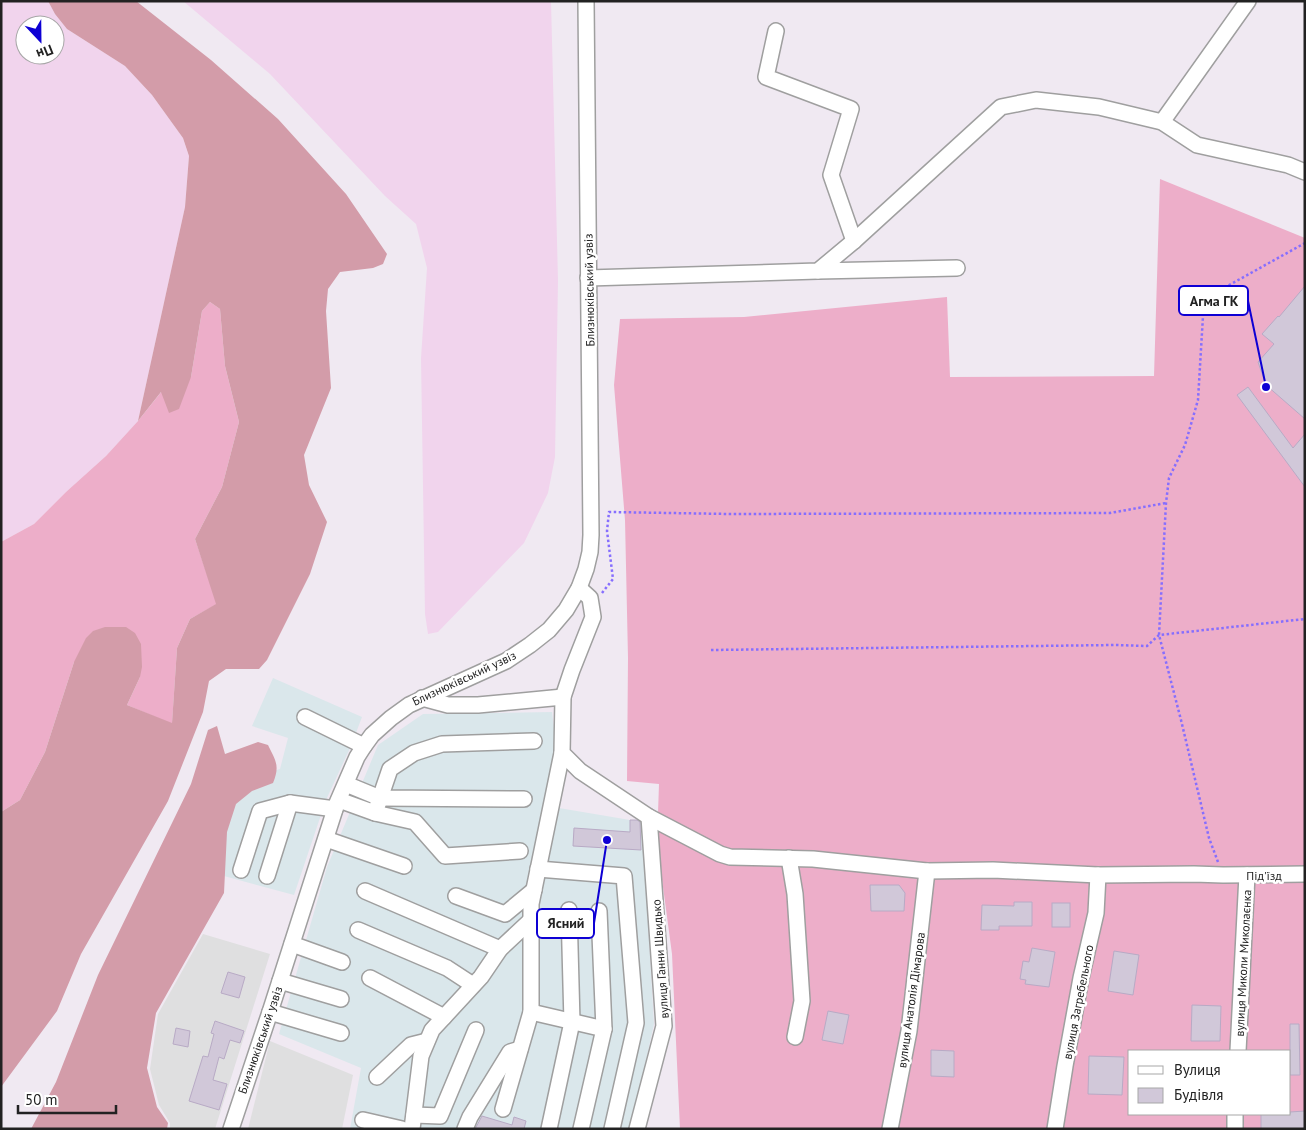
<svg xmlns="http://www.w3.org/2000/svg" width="1306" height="1130" font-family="'PT Sans',sans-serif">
<rect width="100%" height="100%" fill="#f0e9f2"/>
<g fill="#dfdfe0">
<path d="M203 934 270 954 215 1129H170V1123L159 1105 150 1069 158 1014Z"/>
<path d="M270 1041 353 1075 342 1129H248Z"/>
</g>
<g fill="#dae7eb">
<path d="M273 678 362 717 351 746 326 800 294 895 213 873 231 797 255 777 280 769 288 738 252 726Z"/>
<path d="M552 712 561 785 559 808 630 820 642 821 654 1024 631 1129H350L361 1068 279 1034 327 867 378 745 423 714Z"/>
</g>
<g fill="#f1d4ed" fill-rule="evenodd">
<path d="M1 1H48L55 14 67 29 125 66 152 95 183 138 189 156 185 207 138 421 106 456 66 492 34 524 1 542ZM25 25H55V55H25Z"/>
<path d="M183 1H551L558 281 555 457 548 493 524 543 438 632 428 634 425 614 421 358 427 268 416 224 385 196 270 74Z"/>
</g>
<g fill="#edaec9" fill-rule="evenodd">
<path d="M1160 179 1305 238V1129H680L672 954 657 842 659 784 627 781 628 658 625 520 614 385 620 319 744 317 947 297 950 377 1154 376ZM1130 1051H1290V1114H1130Z"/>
<path d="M210 302 220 309 225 366 239 422 222 487 195 539 217 604 190 619 177 648 172 724 127 705 140 677 74 662 45 752 20 800 1 812V542L34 524 66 492 106 456 138 421 162 391 191 377 202 311Z"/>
</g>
<g fill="#d39ca9">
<path d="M48 1H136L211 60 278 119 346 194 387 254 383 264 373 268 340 272 328 289 326 311 331 388 304 455 309 485 327 522 310 574 267 660 259 669H226L209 681 203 712 168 801 81 954 57 1011 1 1087V812L20 800 45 752 74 662 86 638 93 631 105 627H126L135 633 141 644 142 667 140 677 127 705 172 723 177 648 190 619 216 604 195 539 222 487 239 422 225 366 220 309 210 302 202 311 191 377 179 409 169 413 161 392 138 421 185 207 189 156 183 138 152 95 125 66 67 29 55 14Z"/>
<path d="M217 726 225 754 258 742 268 745C276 761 280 766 273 783L252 791 236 804 227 832 224 893 156 1013 147 1068 157 1107 168 1123 167 1129H31L56 1082 98 975 191 784 208 730Z"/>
</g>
<g fill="#d1c8d9" stroke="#b8aac5">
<path d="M1305 286V419L1266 385 1258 362 1274 344 1262 334 1278 316 1279 317Z"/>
<path d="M1248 387 1293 448 1305 434V487L1237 395Z"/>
<path d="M630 820H637L640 822 641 850 573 846 574 828 630 832Z"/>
<path d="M870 885H899L905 893 904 911H871Z"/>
<path d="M1014 902H1032V926H999V930H981L982 905 1014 906Z"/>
<rect x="1052" y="903" width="18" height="24"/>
<path d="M1032 948 1055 952 1049 987 1025 984 1026 980 1020 979 1023 961 1029 962Z"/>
<path d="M1114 951 1139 955 1133 995 1108 991Z"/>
<path d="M228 972 245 977 239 998 221 993Z"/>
<path d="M1192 1005 1221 1006 1220 1041H1191Z"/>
<path d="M828 1011 849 1015 843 1044 822 1040Z"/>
<path d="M215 1021 244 1031 240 1043 230 1040 224 1059 219 1057 213 1080 227 1084 219 1110 189 1101 203 1056 208 1057 214 1034 211 1033Z"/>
<path d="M1290 1024H1299L1300 1075H1290Z"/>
<path d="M176 1028 190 1031 188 1047 173 1044Z"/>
<path d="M931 1050 954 1051V1077L931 1076Z"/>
<path d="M1089 1056 1124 1057 1122 1095 1088 1094Z"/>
<path d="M1305 1111V1129H1261V1114H1290V1112Z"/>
<path d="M482 1116 512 1125 514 1117 526 1121 524 1129H475Z"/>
</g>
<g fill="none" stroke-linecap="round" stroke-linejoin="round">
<defs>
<g id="minor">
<path d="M776 31 766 77 851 109 831 175 854 241"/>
<path d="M1162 122 1248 1"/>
<path d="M818 271 957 268"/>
<path d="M588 278 818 271 854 241 1001 107 1036 100 1099 107 1162 122 1197 145 1288 165 1305 172"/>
<path d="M579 588 590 598 593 617 572 670 563 697 562 753 580 771 649 817 720 854 730 857 813 859 927 871 993 870 1098 875 1194 874 1223 875 1305 874"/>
<path d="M422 698 448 705H478L563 697"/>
<path d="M305 717 364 746"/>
<path d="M346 784 380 798 524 799"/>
<path d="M339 800 375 813 390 769 414 753 442 744 534 741"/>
<path d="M375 813 415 822 445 856 520 851"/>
<path d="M326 839 404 866"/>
<path d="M789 858 795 894 802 1001 795 1037"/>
<path d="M538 869 624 876 636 1023 612 1129"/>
<path d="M241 870 260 811 290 803 335 809"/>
<path d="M267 876 290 803"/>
<path d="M365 891 500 949"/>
<path d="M456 896 505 914 534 890"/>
<path d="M358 930 447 968 473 985"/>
<path d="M292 944 342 962"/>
<path d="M370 978 444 1017"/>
<path d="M280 981 341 999"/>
<path d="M270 1012 341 1033"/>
<path d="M531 1012 604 1029"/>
<path d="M1238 1051 1247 875"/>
<path d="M377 1077 411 1045 427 1041"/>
<path d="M503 1109 531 1012V904L562 753"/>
<path d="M414 1115 440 1116 476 1030"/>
<path d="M363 1120 402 1129"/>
<path d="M231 1129 270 1012 337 803 357 757 364 746 372 735 391 718 409 705 506 661 530 645 549 630 566 610 579 588 586 569 590 552 591 535 586 1"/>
<path d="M412 1129 421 1056 432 1030 481 977 500 949 531 920"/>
<path d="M465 1129 470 1117 510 1052 520 1049"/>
<path d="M549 1129 572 1022 569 910"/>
<path d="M581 1129 604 1029 599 911"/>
<path d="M637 1129 664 1026 649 817"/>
<path d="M890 1129 909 1031 927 871"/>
<path d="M1055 1129 1065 1066 1081 978 1096 913 1098 875"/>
<path d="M1235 1129V1114"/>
</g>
</defs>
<use href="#minor" stroke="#9f9f9f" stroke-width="18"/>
<g stroke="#866efe" stroke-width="2.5" stroke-dasharray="2.5 2.5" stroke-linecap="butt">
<path d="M602 593 613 579 607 531 609 512 730 514 1110 513 1166 503"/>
<path d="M711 650 1116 645 1147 646 1159 635 1305 619"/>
<path d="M1218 862 1209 838 1181 720 1159 635 1166 503 1169 478 1185 445 1198 400 1204 299 1305 243"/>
</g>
<use href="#minor" stroke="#fff" stroke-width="15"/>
</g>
<g text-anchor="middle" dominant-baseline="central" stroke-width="5" stroke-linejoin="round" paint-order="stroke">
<g font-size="12" fill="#222" stroke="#fff">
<text transform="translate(589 290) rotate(-91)">Близнюківський узвіз</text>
<text transform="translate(464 678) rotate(-25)">Близнюківський узвіз</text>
<text x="1264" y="875">Під'їзд</text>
<text transform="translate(660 959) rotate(-94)">вулиця Ганни Швидько</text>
<text transform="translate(1243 963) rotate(-87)">вулиця Миколи Миколаєнка</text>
<text transform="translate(911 1000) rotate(-82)">вулиця Анатолія Дімарова</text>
<text transform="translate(1078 1002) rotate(-79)">вулиця Загребельного</text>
<text transform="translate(260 1040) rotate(-71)">Близнюківський узвіз</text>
</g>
</g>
<path fill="none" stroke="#0e00d4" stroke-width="2" d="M1266 387L1248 301M607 840L594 923"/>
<g fill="#0e00d4" stroke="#fff" stroke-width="2">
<circle cx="1266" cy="387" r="5"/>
<circle cx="607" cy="840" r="5"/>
</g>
<g fill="#fff" stroke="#0e00d4" stroke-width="2">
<rect x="1179" y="286" width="69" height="29" rx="5"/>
<rect x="537" y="909" width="57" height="29" rx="5"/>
</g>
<g font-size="14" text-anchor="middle" font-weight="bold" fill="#222">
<text x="1214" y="306">Агма ГК</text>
<text x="566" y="928">Ясний</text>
</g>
<rect width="1306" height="1130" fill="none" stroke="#222222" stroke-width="5"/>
<rect x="1128" y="1050" width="162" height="65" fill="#ffffff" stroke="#a7a7a7"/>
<rect x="1138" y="1066" width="25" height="8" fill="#ffffff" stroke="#a7a7a7"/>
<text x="1174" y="1075" font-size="15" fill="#222222">Вулиця</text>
<rect x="1138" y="1088" width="25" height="15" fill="#d1c8d9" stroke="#a7a7a7"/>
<text x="1174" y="1100" font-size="15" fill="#222222">Будівля</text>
<g transform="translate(40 40) rotate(158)"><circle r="24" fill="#ffffff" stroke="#a7a7a7"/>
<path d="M0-4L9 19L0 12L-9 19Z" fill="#0e00d4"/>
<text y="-8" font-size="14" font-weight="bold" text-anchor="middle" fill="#222222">Пн</text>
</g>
<path d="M18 1105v8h98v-8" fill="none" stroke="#222222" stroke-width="2.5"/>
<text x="25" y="1105" font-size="15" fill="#222222" stroke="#ffffff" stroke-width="4" paint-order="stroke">50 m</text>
</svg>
